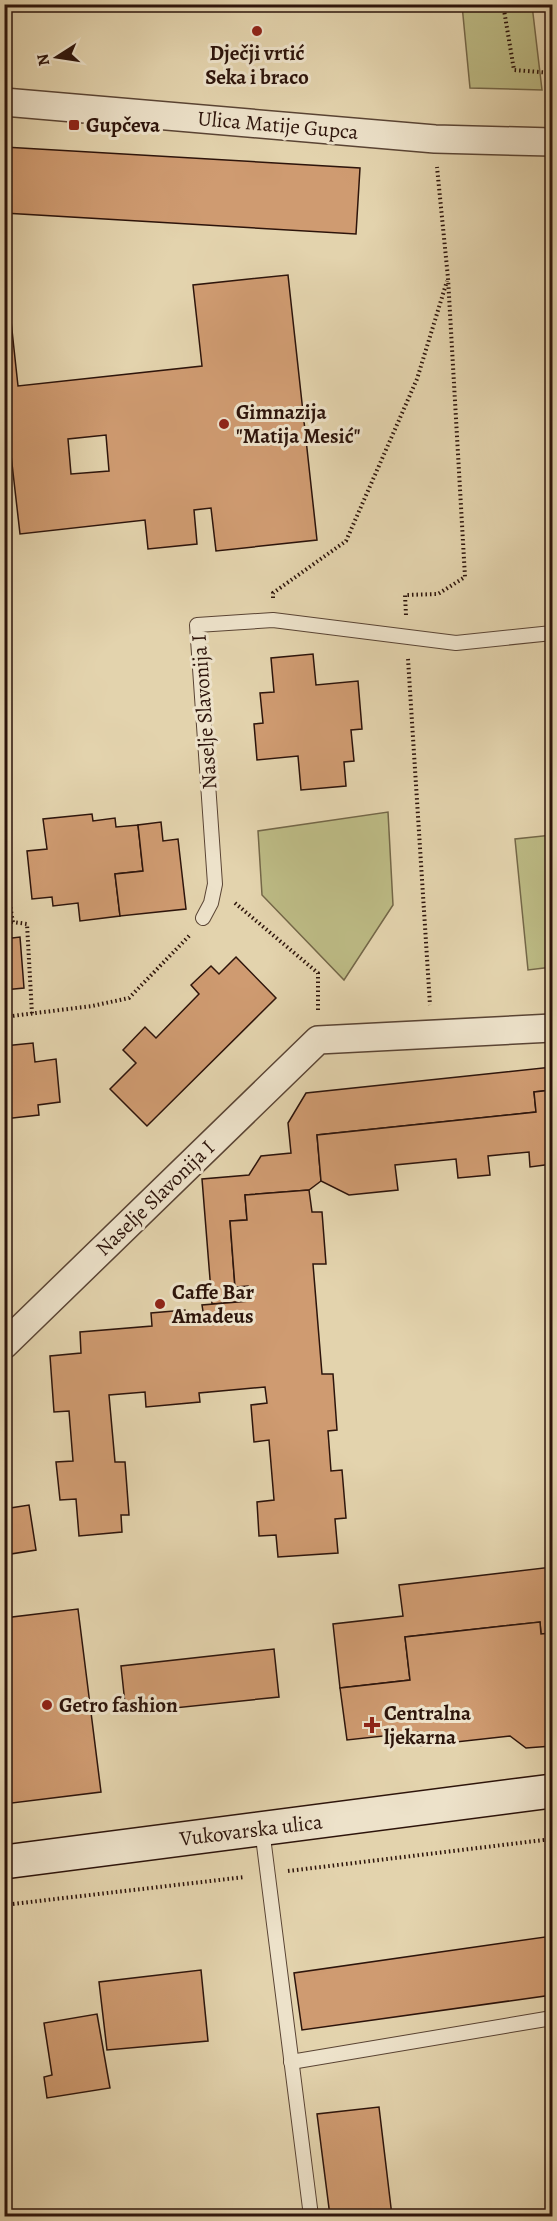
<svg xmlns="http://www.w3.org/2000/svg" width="557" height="2221" font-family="Alegreya,serif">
<rect width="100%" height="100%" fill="#e3d3ad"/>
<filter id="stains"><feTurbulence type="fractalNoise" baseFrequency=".00333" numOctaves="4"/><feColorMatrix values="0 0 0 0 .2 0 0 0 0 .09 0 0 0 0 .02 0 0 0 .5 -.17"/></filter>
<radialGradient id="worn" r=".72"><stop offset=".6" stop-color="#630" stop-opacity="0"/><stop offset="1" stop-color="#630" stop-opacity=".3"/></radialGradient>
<g fill="#bcba84" stroke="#746748" stroke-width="1.5">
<path d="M462 5H532L542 90 470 88Z"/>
<path d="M388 812 393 905 344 980 262 895 258 831Z"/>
<path d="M552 835V967L528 970 515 839Z"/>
</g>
<g fill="#cf9b71" stroke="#2d140b" stroke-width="1.5" fill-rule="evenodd">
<path d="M4 147 360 168 356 234 4 213Z"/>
<path d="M288 275 317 540 216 551 211 508 194 510 197 544 148 549 145 520 20 534 11 455 4 456V322L11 321 18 386 202 366 193 285ZM106 435 109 471 71 474 68 439Z"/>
<path d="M313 654 316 685 358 681 362 729 351 730 354 761 344 762 346 786 301 790 298 756 257 760 254 724 263 723 260 693 274 692 271 658Z"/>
<path d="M92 814 93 821 115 818 116 827 138 825 143 871 115 874 120 916 80 921 78 903 53 906 52 897 32 899 27 851 47 849 43 819Z"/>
<path d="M161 822 163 841 178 839 186 909 120 916 115 874 143 871 138 825Z"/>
<path d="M20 937 24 988 4 990V939Z"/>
<path d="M236 957 276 998 147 1126 110 1089 136 1063 123 1050 145 1027 156 1038 199 994 191 985 211 966 219 974Z"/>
<path d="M33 1043 35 1062 56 1059 60 1102 38 1105 39 1115 4 1119V1046Z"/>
<path d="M552 1067V1090L534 1092 536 1112 317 1135 321 1181 309 1190 245 1195 247 1220 230 1221 235 1287 248 1286 249 1301 212 1304 202 1179 249 1175 261 1156 291 1153 288 1123 306 1093Z"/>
<path d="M552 1090V1164L530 1167 529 1152 488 1156 490 1175 458 1178 456 1159 395 1165 398 1190 349 1195 321 1181 317 1135 536 1112 534 1092Z"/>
<path d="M309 1190 312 1212H322L326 1264H313L322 1374H333L337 1430 328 1431 331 1471 342 1470 346 1518 335 1519 338 1553 278 1557 276 1535 259 1536 257 1502 274 1500 269 1440 254 1442 251 1405 267 1403 265 1387 199 1393 200 1402 146 1407 145 1392 109 1395 115 1462H125L129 1515H121L122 1532 79 1536 76 1499 60 1500 56 1462 73 1461 69 1411 54 1412 50 1356 81 1353 80 1332 152 1326 151 1313 185 1310 186 1320 204 1318 202 1305 249 1301 248 1286 235 1287 230 1221 247 1220 245 1195Z"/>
<path d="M29 1505 36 1550 4 1555V1509Z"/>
<path d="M552 1567V1633L541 1634 540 1622 405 1637 410 1680 340 1688 333 1624 403 1616 399 1585Z"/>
<path d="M78 1609 101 1792 4 1804V1618Z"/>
<path d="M540 1622 541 1634 552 1633V1746L526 1748 510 1736 420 1746 419 1732 347 1740 340 1688 410 1680 405 1637Z"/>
<path d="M274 1649 279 1697 126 1713 121 1666Z"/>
<path d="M552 1936V1995L302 2030 294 1973Z"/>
<path d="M201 1970 208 2041 107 2050 99 1982Z"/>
<path d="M97 2014 110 2088 47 2098 44 2077 52 2075 44 2023Z"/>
<path d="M379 2107 392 2216H330L317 2114Z"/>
</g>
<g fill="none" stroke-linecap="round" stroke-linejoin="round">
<defs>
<g id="lane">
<path d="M203 918 211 903 215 884 197 625 273 620 456 643 552 633"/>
<path d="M262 1829 311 2216"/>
<path d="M291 2062 552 2018"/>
</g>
<g id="street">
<path d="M4 102 435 139 552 142"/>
<path d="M4 1345 318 1040 552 1028"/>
</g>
<path id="secondary" d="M4 1862 552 1791"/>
</defs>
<use href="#lane" stroke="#5a4434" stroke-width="16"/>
<use href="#street" stroke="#5a4434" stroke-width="30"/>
<use href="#secondary" stroke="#2d140b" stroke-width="36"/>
<g stroke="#2d140b" stroke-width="4" stroke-dasharray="1.5 3" stroke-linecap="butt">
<path d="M503 4 514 70 552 73"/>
<path d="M273 598V593L346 541 417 379 447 281"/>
<path d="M406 615 405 595 438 594 465 577 448 278 437 167"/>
<path d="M408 659 430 1005"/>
<path d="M4 872 13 922 27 924 32 1014"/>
<path d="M235 903 318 973V1010"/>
<path d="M4 1017 92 1006 129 998 190 935"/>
<path d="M288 1871 552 1839"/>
<path d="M4 1905 245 1877"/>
</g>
<use href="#lane" stroke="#ede2ca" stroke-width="14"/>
<use href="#street" stroke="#ede2ca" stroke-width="27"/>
<use href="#secondary" stroke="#ede2ca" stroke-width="33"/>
</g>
<g fill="#8f2418" stroke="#ede2ca" stroke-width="2">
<circle cx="257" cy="31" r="6"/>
<rect x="68" y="119" width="12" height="12" rx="3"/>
<circle cx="224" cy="424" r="6"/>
<circle cx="160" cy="1304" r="6"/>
<circle cx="47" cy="1705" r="6"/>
<path d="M369 1716h6v6h6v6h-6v6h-6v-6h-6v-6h6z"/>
</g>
<g text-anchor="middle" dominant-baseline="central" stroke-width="6" stroke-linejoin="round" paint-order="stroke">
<g font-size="21" font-weight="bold" fill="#2d140b" stroke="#ede2ca" text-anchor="start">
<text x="257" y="53" text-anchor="middle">Dječji vrtić<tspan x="257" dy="24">Seka i braco</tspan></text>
<text x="86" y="125">Gupčeva</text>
<text x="236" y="412">Gimnazija<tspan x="236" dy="24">"Matija Mesić"</tspan></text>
<text x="172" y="1292">Caffe Bar<tspan x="172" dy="24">Amadeus</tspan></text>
<text x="59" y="1705">Getro fashion</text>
<text x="384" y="1713">Centralna<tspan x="384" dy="24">ljekarna</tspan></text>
</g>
<g font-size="21" fill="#2d140b" stroke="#ede2ca">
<text transform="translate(278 125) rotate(5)">Ulica Matije Gupca</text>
<text transform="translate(204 712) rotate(-94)">Naselje Slavonija I</text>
<text transform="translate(155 1198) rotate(-44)">Naselje Slavonija I</text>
<text transform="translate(251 1830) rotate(-7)">Vukovarska ulica</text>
</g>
</g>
<rect width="557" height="2221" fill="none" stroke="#e3d3ad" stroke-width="24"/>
<rect x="6" y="6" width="545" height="2209" fill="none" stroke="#2d140b" stroke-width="3"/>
<rect x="12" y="12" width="533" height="2197" fill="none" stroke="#2d140b" stroke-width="1.5"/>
<g transform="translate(57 57) rotate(258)" stroke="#ede2ca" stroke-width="4.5" paint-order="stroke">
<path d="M0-4.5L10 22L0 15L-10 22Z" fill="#2d140b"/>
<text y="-9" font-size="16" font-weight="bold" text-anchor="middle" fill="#2d140b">N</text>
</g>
<rect width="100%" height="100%" filter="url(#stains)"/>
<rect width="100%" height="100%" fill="url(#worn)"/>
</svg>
